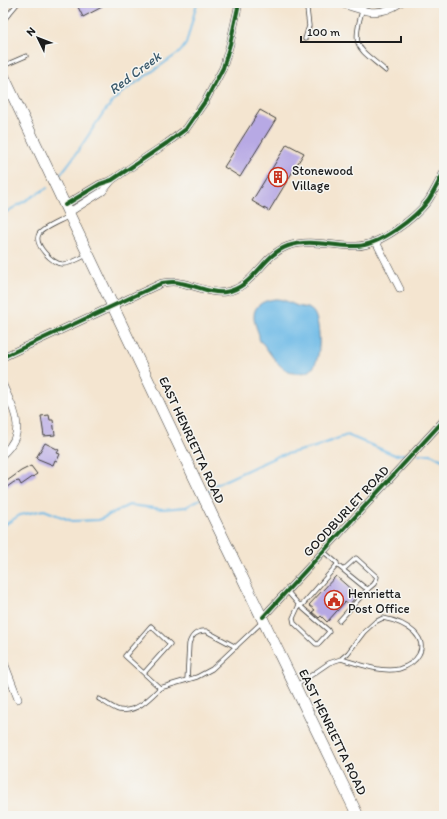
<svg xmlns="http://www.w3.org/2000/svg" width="447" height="819" font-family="Itim,sans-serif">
<rect width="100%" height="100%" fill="#f6f6f2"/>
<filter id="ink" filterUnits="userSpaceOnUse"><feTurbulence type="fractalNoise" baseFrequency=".025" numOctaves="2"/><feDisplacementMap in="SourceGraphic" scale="8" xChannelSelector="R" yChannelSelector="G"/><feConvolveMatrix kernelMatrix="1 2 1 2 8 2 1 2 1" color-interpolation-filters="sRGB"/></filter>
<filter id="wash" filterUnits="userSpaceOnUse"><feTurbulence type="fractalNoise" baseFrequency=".012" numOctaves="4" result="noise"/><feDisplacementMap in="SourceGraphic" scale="16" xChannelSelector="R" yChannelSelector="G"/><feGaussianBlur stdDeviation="0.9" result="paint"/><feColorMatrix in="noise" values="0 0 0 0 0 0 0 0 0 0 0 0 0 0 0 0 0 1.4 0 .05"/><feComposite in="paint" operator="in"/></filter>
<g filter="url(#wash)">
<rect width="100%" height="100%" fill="#f4e5d0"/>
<path fill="#6cb9e6" stroke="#446a81" d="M275 299C283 299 288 302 295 305 300 308 310 306 314 313 321 324 323 368 307 372 303 373 293 374 289 372 278 366 271 355 264 345 263 343 261 343 260 341 259 339 259 337 259 335 256 326 250 314 258 306 263 301 269 300 275 299Z"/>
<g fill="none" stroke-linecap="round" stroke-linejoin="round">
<g stroke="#6cb9e6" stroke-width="2">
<path d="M60 175 76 154 103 113 120 94 180 52 186 44 197 3"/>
<path d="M3 214 47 188"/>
<path d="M419 454H431L444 461"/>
<path d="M207 493 215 485 278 456 315 447 347 435 395 455 405 454"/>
<path d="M3 526 20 515 44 510 72 521 99 520 129 505 163 509 186 507 200 499"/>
</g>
</g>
<g id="blocks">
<g fill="#b7a9e4">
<path d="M76 3H100L102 7 83 17Z"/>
<path d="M260 110 276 119 240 177 224 167Z"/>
<path d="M287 144 304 153 269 211 252 201Z"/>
<path d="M49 415 50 420H53L55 435 44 436 41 416Z"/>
<path d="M45 443 59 450 57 453 60 454 57 461 55 460 53 465 36 458Z"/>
<path d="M31 466 37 474 21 485 19 481 14 482 3 490V475L7 481 21 471Z"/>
<path d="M336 576 353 591 350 594 355 598 349 605 345 602 327 622 321 616 319 618 312 612 315 610 309 605Z"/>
</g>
</g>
</g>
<g filter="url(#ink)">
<use href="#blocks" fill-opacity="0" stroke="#3c3a37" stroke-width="1"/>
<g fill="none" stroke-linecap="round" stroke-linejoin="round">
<defs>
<g id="service">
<path d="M443 3 444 4"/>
<path d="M362 11C351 49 358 47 386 71"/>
<path d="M3 21 18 3"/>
<path d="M305 39 309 26 307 9 308 3"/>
<path d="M3 66 26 56"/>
<path d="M69 216C63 220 42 228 39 234 33 244 53 265 63 264 71 264 80 258 87 255"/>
<path d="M324 552 337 563V565L364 587 368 589 374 584 377 577 356 558 343 570"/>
<path d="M287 591 299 605 328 630 329 632 318 644H316L294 623 293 618 299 605 303 604 337 565"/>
<path d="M339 621 368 589"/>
<path d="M144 673 170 644 151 626 125 656 160 688 197 677 212 669 262 622"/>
<path d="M187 680 189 644C191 636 197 630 206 631L236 647"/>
<path d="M297 685 329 663 341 659 348 653 364 632 375 622 383 618C394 620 405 624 414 632 430 648 416 664 399 669 381 673 359 664 341 659"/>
<path d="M99 699C105 702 112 708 119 710 136 713 149 699 160 688"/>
</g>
<g id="minor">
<path d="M340 3C362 11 379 18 400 3"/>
<path d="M65 205 100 184 112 180 167 143 186 129 206 100 223 68 230 44 239 3"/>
<path d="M68 213 103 191 112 180"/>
<path d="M376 242 400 289"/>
<path d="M3 357 162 283C169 282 174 281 180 283 195 285 210 294 225 292 254 288 262 255 288 246 310 238 335 247 357 246 380 245 414 219 428 201 434 192 439 181 444 172"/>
<path d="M3 385C14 411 28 431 3 454"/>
<path d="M263 617 444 420"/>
<path d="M3 660 18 699"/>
</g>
<path id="secondary" d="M3 75 214 519 358 816"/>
</defs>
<use href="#service" stroke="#3c3a37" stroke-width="5"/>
<use href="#minor" stroke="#3c3a37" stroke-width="8"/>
<use href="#secondary" stroke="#3c3a37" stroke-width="12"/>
<use href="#service" stroke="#fff" stroke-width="3.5"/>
<use href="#minor" stroke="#fff" stroke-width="7"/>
<use href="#secondary" stroke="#fff" stroke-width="11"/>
<defs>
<g id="cycleway">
<path d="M65 205 100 184 112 180 167 143 186 129 206 100 223 68 230 44 239 3"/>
<path d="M3 357 162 283C169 282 174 281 180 283 195 285 210 294 225 292 254 288 262 255 288 246 310 238 335 247 357 246 380 245 414 219 428 201 434 192 439 181 444 172"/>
<path d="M263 617 444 420"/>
</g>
</defs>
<use href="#cycleway" stroke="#f6f6f2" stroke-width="6"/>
<use href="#cycleway" stroke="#1b5e20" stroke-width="4"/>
</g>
</g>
<defs>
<symbol id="building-ring" viewBox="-11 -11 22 22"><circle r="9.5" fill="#f6f6f2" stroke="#c8321e" stroke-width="1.5"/><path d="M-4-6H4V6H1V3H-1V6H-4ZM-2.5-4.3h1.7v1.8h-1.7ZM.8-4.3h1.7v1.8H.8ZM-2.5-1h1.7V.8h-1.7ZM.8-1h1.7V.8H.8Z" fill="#c8321e"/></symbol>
<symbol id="civic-ring" viewBox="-11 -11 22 22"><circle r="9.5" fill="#f6f6f2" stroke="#c8321e" stroke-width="1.5"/><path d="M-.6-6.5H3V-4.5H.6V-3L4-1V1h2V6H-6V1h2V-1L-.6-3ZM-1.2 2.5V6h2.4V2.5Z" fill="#c8321e"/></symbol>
</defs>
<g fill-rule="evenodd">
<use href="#building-ring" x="267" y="166" width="22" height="22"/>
<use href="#civic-ring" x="323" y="589" width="22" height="22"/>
</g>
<g text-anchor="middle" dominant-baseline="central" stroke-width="3" stroke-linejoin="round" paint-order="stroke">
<g font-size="13" fill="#1c1c1c" stroke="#f6f6f2" text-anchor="start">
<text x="292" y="170">Stonewood<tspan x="292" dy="15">Village</tspan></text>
<text x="348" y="593">Henrietta<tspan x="348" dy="15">Post Office</tspan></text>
</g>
<g font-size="13" fill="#1c1c1c" stroke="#f6f6f2">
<text transform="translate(192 440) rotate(65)">EAST HENRIETTA ROAD</text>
<text transform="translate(346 511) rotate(-47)">GOODBURLET ROAD</text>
<text transform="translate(333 732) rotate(64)">EAST HENRIETTA ROAD</text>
</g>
<g font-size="14" font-style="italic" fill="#3c5b6d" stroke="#f6f6f2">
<text transform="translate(135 73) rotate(-37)">Red Creek</text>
</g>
</g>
<rect width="447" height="819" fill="none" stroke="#f6f6f2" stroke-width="16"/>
<g transform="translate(38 38) rotate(313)" stroke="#f6f6f2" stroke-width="3" paint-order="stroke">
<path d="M0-3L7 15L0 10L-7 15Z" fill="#1c1c1c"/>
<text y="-6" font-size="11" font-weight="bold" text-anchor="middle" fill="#1c1c1c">N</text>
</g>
<path d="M301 36v6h100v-6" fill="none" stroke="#1c1c1c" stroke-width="2"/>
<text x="307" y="36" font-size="12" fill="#1c1c1c" stroke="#f6f6f2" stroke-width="3" paint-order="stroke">100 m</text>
</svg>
